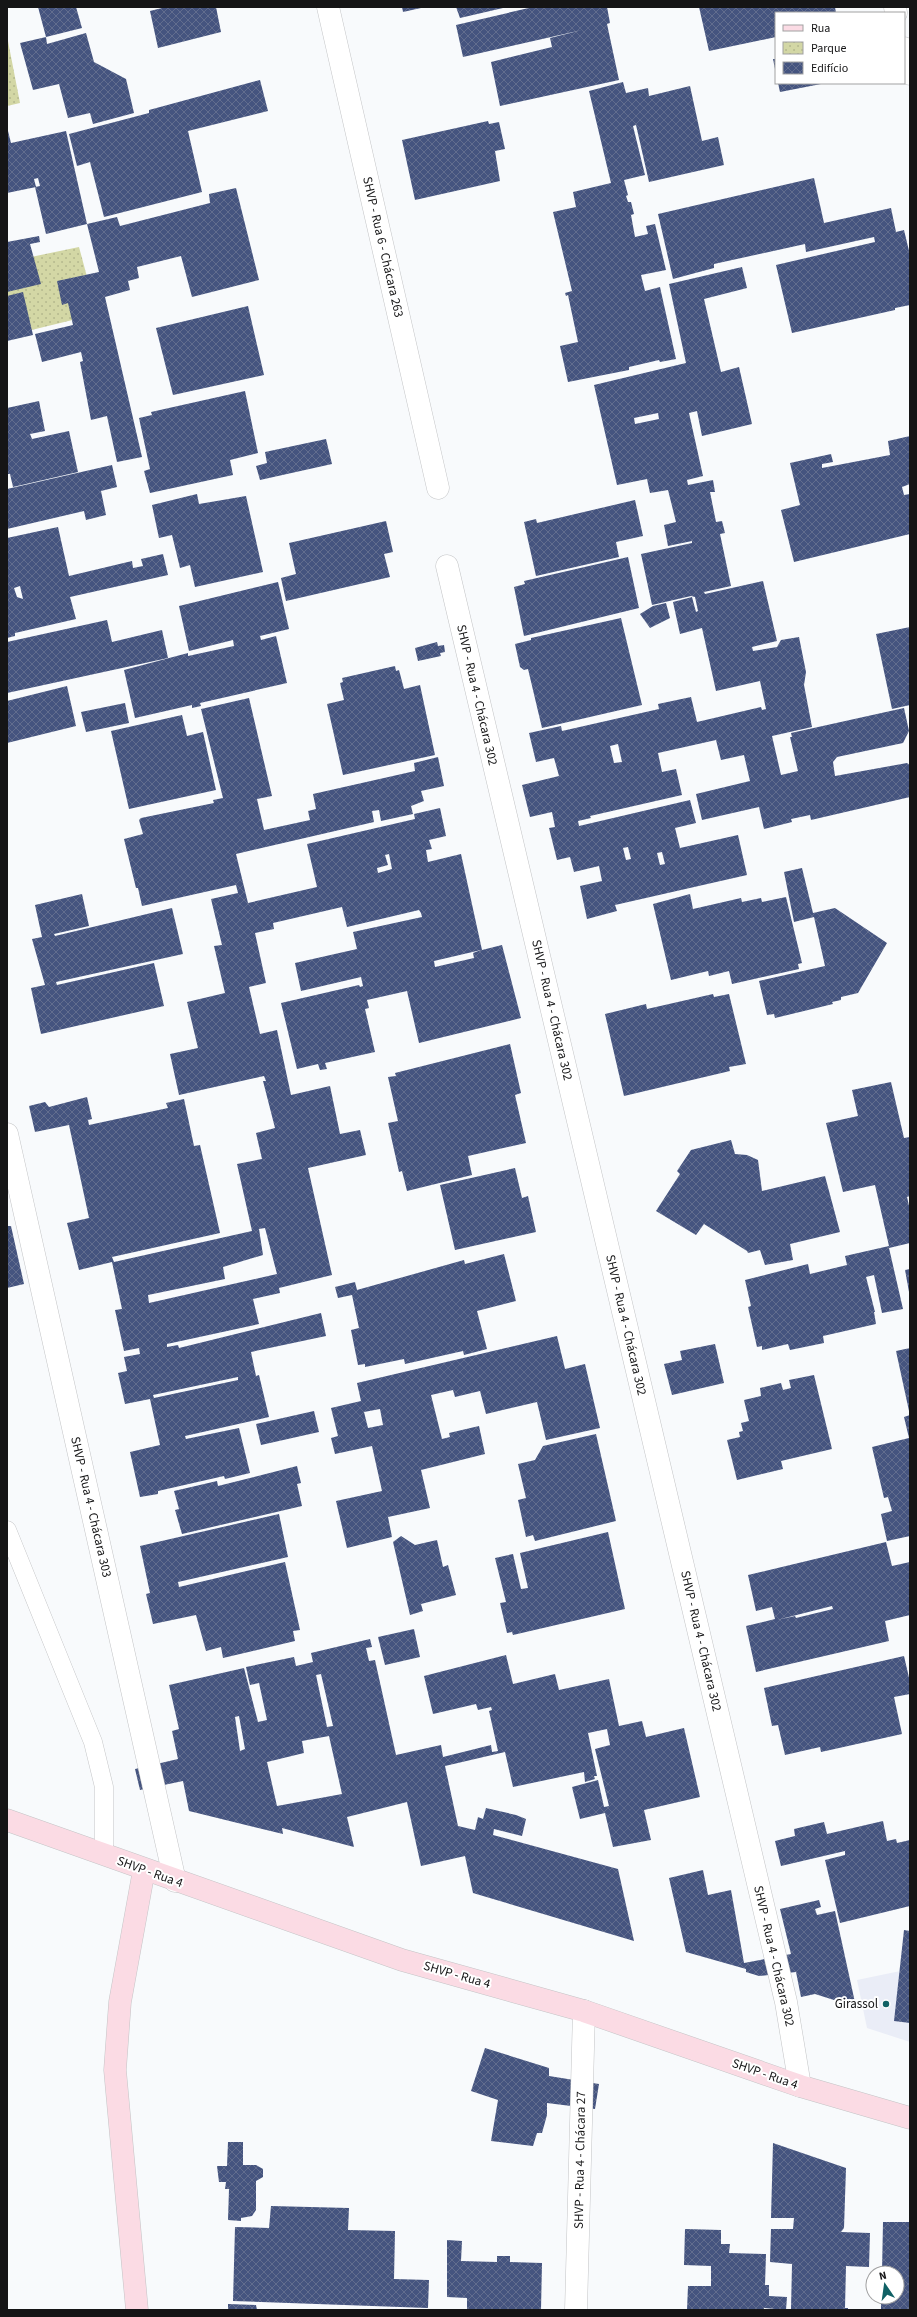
<svg xmlns="http://www.w3.org/2000/svg" width="917" height="2317" font-family="'Source Sans 3',sans-serif">
<defs>
<pattern id="park-dots" width="8" height="8" patternUnits="userSpaceOnUse"><rect width="8" height="8" fill="#d3d7a5"/><path d="M2 2h.1M6 6h.1" fill="none" stroke="#b4b88d" stroke-width="1.8" stroke-linecap="round"/></pattern>
<pattern id="building-cross-hatch" width="8" height="8" patternUnits="userSpaceOnUse"><rect width="8" height="8" fill="#45547f"/><path d="M0 0l8 8M0 8l8-8" fill="none" stroke="#626d8e"/></pattern>
</defs>
<rect width="100%" height="100%" fill="#f8fafc"/>
<path fill="#eaedf7" d="M910 1969V2042L867 2028 857 1980Z"/>
<g fill="url(#park-dots)">
<path d="M7 36 20 103 7 106Z"/>
<path d="M79 247 97 314 7 336V262Z"/>
</g>
<g fill="url(#building-cross-hatch)" fill-rule="evenodd">
<path d="M38 7H76L82 28 46 37 47 44 86 33 94 62 126 79 134 113 93 124 90 113 68 118 59 84 33 90 20 43 46 37Z"/>
<path d="M166 7H216L221 32 158 48 150 11Z"/>
<path d="M402 7H421V8L403 12Z"/>
<path d="M456 7H503V8L460 18Z"/>
<path d="M533 7H607L610 23 607 24 619 80 500 106 491 62 552 47 550 38 582 30 463 57 456 25Z"/>
<path d="M699 7H835L836 13H776V37L709 51Z"/>
<path d="M773 59H776V69H775Z"/>
<path d="M260 80 268 111 188 131 202 192 104 217 90 162 77 166 69 134 149 113V110Z"/>
<path d="M623 82 626 93 648 88 649 96 690 86 702 141 718 137 724 165 649 182 636 125 633 126 645 175 624 180 628 195 626 196 628 202H631L634 214 631 215 635 237 648 234 646 226 655 224 666 270 641 275 645 291 660 287 676 359 660 362 659 360 629 367V370L568 382 560 346 578 342 568 295 566 296 565 293 572 291 553 212 576 207 573 192 611 183 589 91Z"/>
<path d="M778 83H821V84L780 92Z"/>
<path d="M488 121 489 124 499 122 505 149 495 151 500 181 415 200 402 140Z"/>
<path d="M7 127 11 143 66 131 87 224 46 234 35 187 40 186 38 178 34 179 36 187 7 193Z"/>
<path d="M814 178 824 223 891 208 896 232 904 230 910 255V305L895 308V310L792 333 776 265 875 242 874 237 806 252 805 244 714 264V268L673 279 658 214Z"/>
<path d="M236 188 259 280 192 297 181 256 137 267 139 278 128 281 130 290 105 297 142 457 117 462 107 416 91 420 80 362 83 361 81 352 42 362 35 334 73 325 68 303 62 305 57 281 99 272 87 224 117 217 120 226 210 203 209 194Z"/>
<path d="M39 236 40 242 30 244 41 284 7 292V242Z"/>
<path d="M742 267 747 288 704 299 721 372 739 367 752 424 702 436 697 411 689 413 703 476 687 480 688 485 713 480 715 492H710L716 522 722 521 725 533 720 534 731 586 704 592 705 594 763 581 777 641 752 647 753 651 777 647 781 640 799 637 806 672 804 685 812 727 772 736 781 775 798 771 790 737H792L791 733 904 708 909 731 903 743 837 757 833 762 835 776 907 763 910 765V797L811 820 810 815 791 819 792 822 764 829 759 807 702 820 696 794 750 781 744 755 721 760 716 740 658 753 662 772 676 769 682 795 590 816 591 818 578 821 579 826 690 800 696 823 675 828 680 848 738 835 747 875 615 905 617 911 587 919 580 886 602 881 599 866 574 872 570 857 557 860 549 828 555 827 552 812 530 817 522 785 559 776 554 758 536 762 529 733 561 726 562 731 659 709 658 704 691 697 697 722 761 707 762 710 766 709 760 681 716 691 702 628 680 634 673 602 692 597 696 612 698 611 695 597 691 596 652 605 641 554 692 543V541L668 546 664 525 676 522 668 490 650 493 647 479 617 485 594 385 686 363 669 284ZM658 413 659 419 635 424 634 418ZM618 744 622 762 614 763 610 746ZM628 847 631 859 626 860 623 848ZM662 852 665 864 660 865 657 853Z"/>
<path d="M23 292 33 335 7 341V296Z"/>
<path d="M248 306 264 375 173 395 156 328Z"/>
<path d="M245 391 258 453 230 460 233 475 150 493 144 471 150 469 139 418 152 415 151 412Z"/>
<path d="M39 401 45 431 30 434 32 439 69 431 78 472 13 487 10 474H7V408Z"/>
<path d="M910 436V484L902 487 904 495 910 494V534L794 562 781 510 800 505 790 463 831 454 833 462 822 464V468L890 455 888 441Z"/>
<path d="M326 439 332 464 260 480 256 466 267 463 265 452Z"/>
<path d="M112 465 117 487 101 491 106 515 86 520 84 511 7 529V489Z"/>
<path d="M197 494 199 504 246 496 263 572 195 587 190 565 180 568 172 535 159 538 152 505Z"/>
<path d="M635 500 643 536 616 542 619 557 536 576 524 522 536 519 537 523Z"/>
<path d="M386 521 393 552 384 554 390 577 286 601 281 578 296 574 289 543Z"/>
<path d="M58 527 69 576 132 561 133 568 143 566 141 559 163 554 168 575 70 597 76 619 15 633V636L7 638V538ZM20 586 23 599 17 597 14 588Z"/>
<path d="M628 557 639 608 524 636 514 587 525 584 524 581Z"/>
<path d="M278 582 289 629 260 636 261 640 276 636 287 683 200 703 201 706 192 708V705L135 718 124 670 188 653V656L234 646 233 640 189 651 179 606Z"/>
<path d="M666 603 670 618 650 628 640 614 653 606Z"/>
<path d="M621 618 642 705 542 728 528 669 524 670 520 667 515 644 531 640V638Z"/>
<path d="M107 620 112 642 162 630 168 658 7 693V642Z"/>
<path d="M910 627V705L892 709 876 634Z"/>
<path d="M437 642 438 646 444 645 445 652 440 653 441 656 418 661 415 648Z"/>
<path d="M395 666 396 671 399 670 404 689 420 685 435 755 343 775 327 704 344 700 340 683 343 682 342 678Z"/>
<path d="M67 686 76 726 7 743V701Z"/>
<path d="M249 698 272 796 257 799 264 830 310 820 308 811 316 809 313 794 415 771 414 763 438 757 444 786 421 791 424 801 411 806 413 814 381 821 379 810 372 811 374 822 236 854 248 903 317 887 307 844 415 819 414 814 440 808 446 836 429 840 432 849 426 850 428 862 461 854 482 950 502 945 521 1018 419 1043 407 991 367 1000 369 1008 365 1009 375 1052 325 1063 327 1069 320 1070 318 1064 297 1069 281 1003 359 985 360 987 363 986 361 977 301 991 295 963 357 949 353 932 422 917 421 913 419 910 347 927 342 907 273 923 274 929 255 933 266 983 249 987 260 1034 277 1030 291 1095 330 1086 340 1134 360 1130 366 1155 308 1168 332 1275 279 1288 280 1293 253 1299 259 1324 167 1344V1347L178 1345 179 1348 321 1313 326 1336 251 1352 256 1376 259 1375 269 1417 185 1436 186 1439 239 1428 250 1473 225 1479 224 1476 158 1491V1494L140 1497 130 1452 160 1445 150 1399 125 1404 118 1373 127 1371 124 1357 140 1354 139 1348 124 1351 115 1310 122 1309 112 1262 79 1270 67 1223 89 1218 69 1125 35 1132 29 1106 45 1102 49 1107 87 1097 92 1119 88 1120 89 1125 168 1108 166 1103 184 1099 194 1146 200 1145 220 1233 112 1257 114 1262 252 1231 237 1164 262 1159 256 1133 275 1128 263 1081H266L264 1076 179 1095 170 1054 198 1048 187 1002 225 993 214 946 222 945 211 899 238 893 236 885 142 906 138 888H136L124 839 143 834 139 820 141 818 214 803 213 800 223 798 201 709ZM389 854 392 869 378 873 377 868 388 865 385 855ZM481 950 473 953 474 958 435 967 434 961ZM265 1228 277 1274 149 1303 148 1295 225 1279 223 1267 263 1255 259 1229ZM238 1377V1380L154 1398 153 1395Z"/>
<path d="M125 703 129 723 86 732 81 712Z"/>
<path d="M182 715 187 736 203 732 216 790 129 809 111 731Z"/>
<path d="M802 868 813 913 835 908 887 943 858 993 841 997V1000L832 1002 833 1004 775 1018 774 1014 767 1015 759 981 825 966 814 917 794 922 784 872Z"/>
<path d="M82 894 89 926 54 934 55 936 172 908 183 954 56 982 57 985 154 963 164 1006 41 1034 31 988 45 985 32 939 42 937 35 905Z"/>
<path d="M690 894 693 909 741 898 742 902 761 898 762 902 786 897 802 963 798 964 799 969 732 984 729 971 709 976 708 971 671 980 653 904Z"/>
<path d="M713 994 714 997 729 994 746 1064 729 1067 730 1071 624 1096 605 1014 646 1004 647 1009Z"/>
<path d="M510 1044 521 1093 515 1095 526 1143 468 1156 472 1175 407 1191 402 1171 399 1172 388 1123 398 1121 388 1077 396 1076 395 1073Z"/>
<path d="M891 1082 904 1138 910 1137V1196L907 1197 910 1210V1243L889 1248 903 1309 882 1313 874 1275 866 1277 875 1312H874L876 1324 823 1336 824 1343 790 1350 788 1344 762 1350V1346L757 1347 748 1307 751 1306 745 1280 808 1264 810 1274 847 1265 845 1256 889 1246 875 1185 843 1192 826 1123 858 1116 852 1090Z"/>
<path d="M731 1140 735 1154 747 1155 758 1160 762 1191 825 1176 840 1232 790 1244 793 1260 765 1265 760 1250 748 1253 747 1251 704 1224 696 1235 656 1211 680 1174 677 1171 691 1150Z"/>
<path d="M515 1168 522 1198 528 1196 536 1232 455 1250 440 1185Z"/>
<path d="M7 1226H11L24 1284 7 1288Z"/>
<path d="M504 1254 516 1301 477 1311 487 1349 464 1355 463 1351 405 1364 404 1359 365 1367V1364L358 1365 351 1330 359 1328 352 1295 338 1298 335 1287 355 1282 357 1290 464 1260 465 1264Z"/>
<path d="M910 1269V1292H909L905 1270Z"/>
<path d="M557 1336 565 1369 585 1364 600 1428 546 1440 537 1402 486 1414 480 1391 455 1397 453 1390 431 1395 442 1439 450 1437 449 1433 479 1426 485 1454 421 1470 430 1508 388 1517 392 1537 347 1548 336 1501 382 1491 372 1446 335 1454 331 1438 338 1436 331 1408 361 1401 357 1383ZM380 1409 383 1425 368 1428 364 1412Z"/>
<path d="M715 1344 724 1383 672 1395 664 1364 682 1360 680 1351Z"/>
<path d="M910 1348V1411H909L896 1351Z"/>
<path d="M814 1375 832 1449 781 1461 783 1469 737 1480 727 1440 740 1437 739 1432 743 1431 741 1423 749 1421 744 1400 761 1396 760 1388 781 1383 783 1390 791 1388 789 1380Z"/>
<path d="M314 1411 319 1432 261 1445 256 1424Z"/>
<path d="M910 1415V1536L887 1541 881 1514 892 1511 888 1497 884 1498 872 1447 909 1438 904 1417Z"/>
<path d="M596 1434 616 1521 535 1541 533 1535 526 1537 518 1500 526 1498 518 1464 535 1460 543 1446Z"/>
<path d="M297 1466 301 1483 297 1484 302 1506 182 1534 175 1510 179 1509 174 1491 217 1481 218 1486Z"/>
<path d="M279 1514 288 1557 178 1582 179 1587 285 1562 300 1630 293 1631 295 1641 223 1658 221 1647 206 1651 196 1615 153 1624 146 1594 150 1593 140 1546Z"/>
<path d="M608 1532 625 1609 513 1635 512 1632 507 1633 500 1603 506 1602 495 1558 513 1554 521 1589 528 1588 520 1553Z"/>
<path d="M401 1536 415 1545 437 1540 443 1567 448 1565 456 1595 421 1604 423 1611 410 1615 393 1542Z"/>
<path d="M886 1542 892 1566 910 1562V1615L885 1621 889 1641 756 1672 746 1626 775 1619 772 1607 756 1611 748 1575ZM832 1606 833 1609 796 1618 795 1616 777 1620Z"/>
<path d="M414 1629 420 1657 385 1665 378 1637Z"/>
<path d="M370 1639 372 1647 366 1648 369 1661 375 1660 396 1755 441 1745 443 1757 491 1745 492 1752 498 1751 489 1711 492 1710 491 1707 478 1710 476 1704 433 1714 424 1676 506 1655 513 1684 555 1674 559 1690 609 1679 619 1726 642 1721 646 1737 684 1728 700 1797 644 1810 651 1840 613 1847 605 1813 580 1819 572 1787 598 1780 604 1807 609 1806 595 1749 610 1745 607 1729 588 1733 597 1776H594L595 1779 585 1782 584 1772 513 1787 505 1752 445 1766 458 1826 475 1830 478 1817 483 1819 486 1808 516 1815 526 1819 522 1836 494 1829 493 1835 618 1869 634 1941 473 1893 465 1856 421 1866 407 1802 347 1817 354 1847 282 1828 283 1834 189 1811 183 1781 140 1790 135 1769 178 1759 172 1731 179 1729 169 1685 244 1668 258 1722 267 1720 259 1683 250 1685 246 1667 294 1657 296 1666 313 1662 311 1653ZM321 1674 333 1726 327 1727 316 1675ZM239 1716 245 1749 240 1751 235 1717ZM329 1736 342 1794 277 1806 267 1762 304 1753 302 1741Z"/>
<path d="M904 1656 910 1682V1694L894 1697 902 1734 821 1752 820 1747 785 1755 778 1725 772 1726 764 1688Z"/>
<path d="M883 1821 887 1841 896 1839 897 1843 910 1840V1906L840 1923 825 1860 845 1855V1851L781 1866 775 1841 795 1836 794 1829 824 1822 827 1834Z"/>
<path d="M703 1870 708 1895 731 1890 744 1963 791 1954 780 1909 819 1900 821 1907 815 1909 817 1915 835 1911 856 2007 815 1994 801 1997 796 1972 759 1976 746 1972V1969L686 1952 669 1878Z"/>
<path d="M904 1930 910 1931V2023L894 2021Z"/>
<path d="M485 2048 549 2068V2076L599 2084 595 2109 547 2103V2115L542 2133H537L533 2146 491 2141 498 2100 471 2091Z"/>
<path d="M228 2142H243V2165H256L263 2169V2177L256 2181V2210L252 2216 241 2218V2221L228 2220 229 2189H225L226 2182H219L217 2166H227Z"/>
<path d="M773 2143 846 2168 844 2228 841 2232 870 2233 869 2267 846 2266 845 2308H848V2310H791L792 2264 770 2262 771 2229H793L794 2218H771Z"/>
<path d="M271 2206 349 2208 348 2230 395 2231 394 2279 429 2280 428 2308 233 2301 235 2227 269 2228Z"/>
<path d="M883 2222H910V2310H881V2301L887 2302V2297H897V2273L882 2272Z"/>
<path d="M685 2229 721 2230V2244H730L729 2253 766 2254 765 2285H769V2296L787 2297 786 2310 764 2308V2310H687L688 2286H711V2266L684 2265Z"/>
<path d="M447 2240 462 2241 461 2261 497 2262V2256H510V2262L542 2263 541 2310H467V2298L447 2297Z"/>
<path d="M228 2304 256 2305 257 2310H228Z"/>
</g>
<g fill="none" stroke-linecap="round" stroke-linejoin="round">
<defs>
<path id="lane" d="M7 1530 93 1742 104 1787V1855"/>
<g id="street">
<path d="M328 7 438 488"/>
<path d="M895 7 896 13"/>
<path d="M904 48 910 74"/>
<path d="M447 566 786 2002 800 2086"/>
<path d="M7 1134 175 1881"/>
<path d="M576 2310 584 2011"/>
</g>
<g id="secondary">
<path d="M7 1820 402 1960 584 2011 800 2086 910 2118"/>
<path d="M137 2310 115 2070 120 2002 144 1870"/>
</g>
</defs>
<use href="#lane" stroke="#c3c4c6" stroke-width="19"/>
<use href="#street" stroke="#c3c4c6" stroke-width="23"/>
<use href="#secondary" stroke="#c3c4c6" stroke-width="23"/>
<use href="#lane" stroke="#fff" stroke-width="18"/>
<use href="#street" stroke="#fff" stroke-width="22"/>
<use href="#secondary" stroke="#fbdbe4" stroke-width="22"/>
</g>
<circle fill="#106165" stroke="#fff" stroke-width="1.5" cx="886" cy="2004" r="4"/>
<g text-anchor="middle" dominant-baseline="central" stroke-width="4" stroke-linejoin="round" paint-order="stroke">
<g font-size="13" fill="#151516" stroke="#fff">
<text transform="translate(383 247) rotate(77)">SHVP - Rua 6 - Chácara 263</text>
<text transform="translate(477 695) rotate(77)">SHVP - Rua 4 - Chácara 302</text>
<text transform="translate(552 1010) rotate(77)">SHVP - Rua 4 - Chácara 302</text>
<text transform="translate(626 1325) rotate(77)">SHVP - Rua 4 - Chácara 302</text>
<text transform="translate(91 1507) rotate(77)">SHVP - Rua 4 - Chácara 303</text>
<text transform="translate(701 1641) rotate(77)">SHVP - Rua 4 - Chácara 302</text>
<text transform="translate(150 1872) rotate(20)">SHVP - Rua 4</text>
<text transform="translate(774 1956) rotate(77)">SHVP - Rua 4 - Chácara 302</text>
<text transform="translate(457 1975) rotate(16)">SHVP - Rua 4</text>
<text transform="translate(765 2074) rotate(19)">SHVP - Rua 4</text>
<text transform="translate(580 2160) rotate(-89)">SHVP - Rua 4 - Chácara 27</text>
</g>
<g font-size="13" fill="#151516" stroke="#fff" text-anchor="end">
<text x="878" y="2004">Girassol</text>
</g>
</g>
<rect width="917" height="2317" fill="none" stroke="#151516" stroke-width="16"/>
<rect x="775" y="12" width="130" height="72" fill="#ffffff" stroke="#a1a1a2"/>
<rect x="783" y="25" width="20" height="6" fill="#fbdbe4" stroke="#a1a1a2"/>
<text x="811" y="32" font-size="12" fill="#151516">Rua</text>
<rect x="783" y="42" width="20" height="12" fill="url(#park-dots)" stroke="#a1a1a2"/>
<text x="811" y="52" font-size="12" fill="#151516">Parque</text>
<rect x="783" y="62" width="20" height="12" fill="url(#building-cross-hatch)" stroke="#a1a1a2"/>
<text x="811" y="72" font-size="12" fill="#151516">Edifício</text>
<g transform="translate(885 2285) rotate(347)"><circle r="19" fill="#ffffff" stroke="#a1a1a2"/>
<path d="M0-3L7 15L0 10L-7 15Z" fill="#106165"/>
<text y="-6" font-size="11" font-weight="bold" text-anchor="middle" fill="#151516">N</text>
</g>
</svg>
